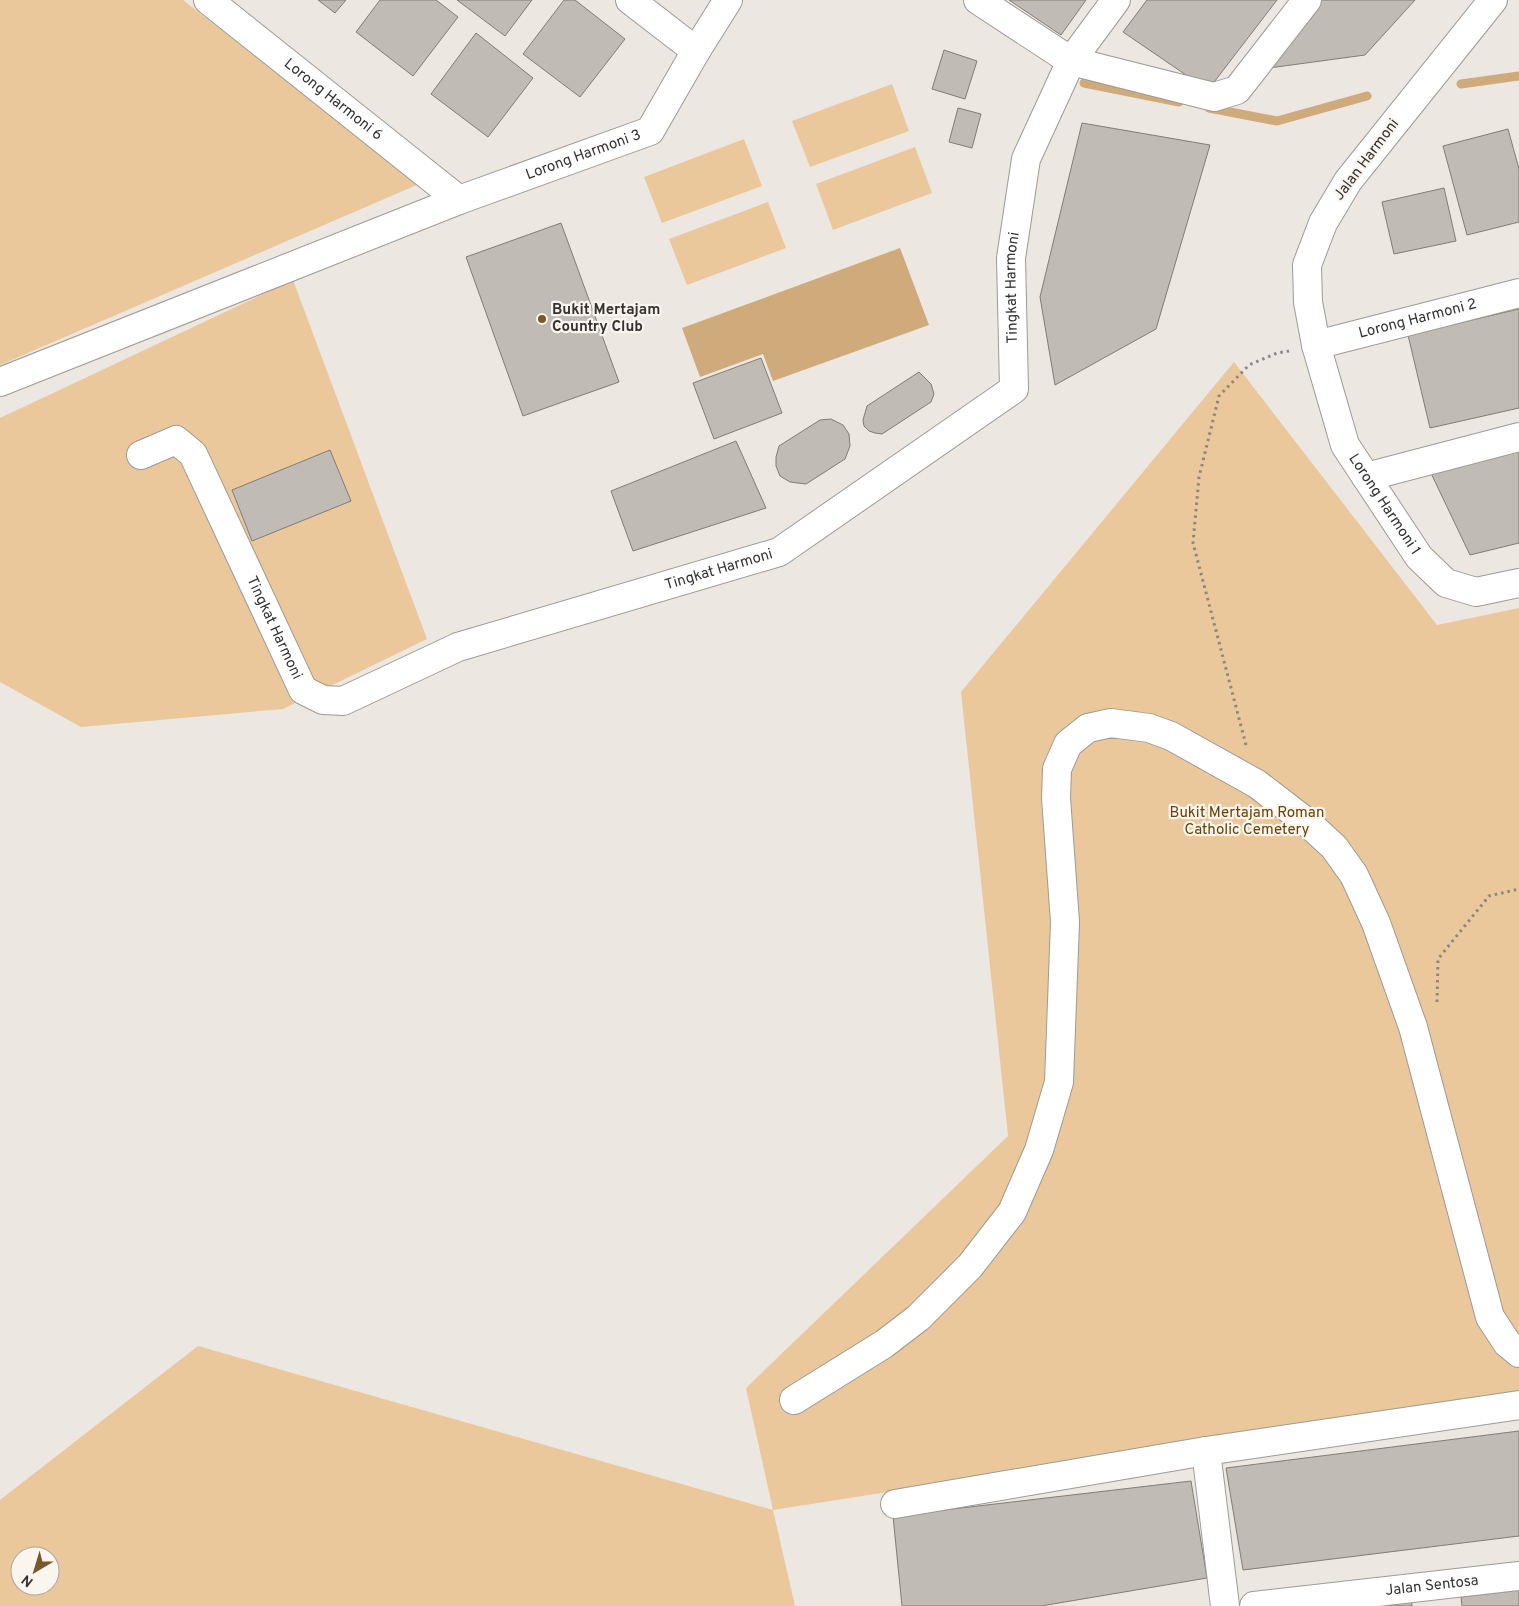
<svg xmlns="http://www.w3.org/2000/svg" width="1519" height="1606" font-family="Overpass,sans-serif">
<rect width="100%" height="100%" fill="#ede7e1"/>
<g fill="#eac89c" fill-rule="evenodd">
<path d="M0 0H183L419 184 0 365Z"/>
<path d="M892 84 909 131 810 167 792 121Z"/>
<path d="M744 139 762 186 662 223 644 177Z"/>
<path d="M915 147 932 193 833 230 816 184Z"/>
<path d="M768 202 786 248 687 285 669 239Z"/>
<path d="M293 280 427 639 283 709 81 727 0 682V418Z"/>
<path d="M1234 362 1437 625 1519 608V1393L773 1510 795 1606H0V1500L198 1346 773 1510 746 1388 1008 1136 961 692ZM20 1556H50V1586H20Z"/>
</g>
<path fill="#cfaa7a" d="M900 248 929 325 773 381 763 354 700 377 682 328Z"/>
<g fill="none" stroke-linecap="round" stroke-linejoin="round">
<g stroke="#cfaa7a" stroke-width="9">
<path d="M1084 83 1179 102"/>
<path d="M1461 84 1519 76"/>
<path d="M1209 108 1277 121 1367 96"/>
</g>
</g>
<g fill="#c0bbb4" stroke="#817c76">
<path d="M318 0H346L335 13Z"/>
<path d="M380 0H436L458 17 413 76 356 32Z"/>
<path d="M457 0H532L505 36Z"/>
<path d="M564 0H575L625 39 580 97 523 54Z"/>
<path d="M1009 0H1086L1061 35Z"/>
<path d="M1147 0H1277L1208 90 1123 32Z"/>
<path d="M1321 0H1415L1365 55 1269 68Z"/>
<path d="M476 33 533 78 488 137 431 94Z"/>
<path d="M944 50 977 61 965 99 932 89Z"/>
<path d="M958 108 981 114 972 148 949 142Z"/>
<path d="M1082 123 1210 145 1156 329 1055 385 1040 297Z"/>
<path d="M1508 129 1519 169V222L1467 235 1443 146Z"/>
<path d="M1444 188 1456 241 1394 254 1382 202Z"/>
<path d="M561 223 619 382 523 416 466 257Z"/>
<path d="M1519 309V408L1430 428 1408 335Z"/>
<path d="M761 358 782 413 714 439 693 383Z"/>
<path d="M919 372 931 384 934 394 931 402 882 434 875 433 869 431 864 426 863 420 867 406Z"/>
<path d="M831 419 843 425 849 434 850 446 845 459 806 484 790 482 780 476 776 466V457L779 446 820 420Z"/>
<path d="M736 441 766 508 633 551 611 491Z"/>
<path d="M1519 445V543L1470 555 1428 467Z"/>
<path d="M330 450 351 501 252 541 232 490Z"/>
<path d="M1519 1431V1536L1243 1570 1226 1468Z"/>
<path d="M1191 1481 1207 1578 1041 1606H902L893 1516Z"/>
<path d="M1519 1590V1606H1462L1461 1597Z"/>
<path d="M1411 1598 1412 1606H1373Z"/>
</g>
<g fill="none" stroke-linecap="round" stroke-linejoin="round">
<defs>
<g id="minor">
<path id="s1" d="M208 0 459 200"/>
<path d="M630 0 696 51"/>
<path d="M978 0 1071 61 1214 97 1237 90 1307 0"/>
<path id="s2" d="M1493 0 1348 181 1323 223 1307 265 1308 302 1316 345 1345 445 1419 557 1446 583 1476 592 1519 583"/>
<path id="s3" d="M1316 345 1519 293"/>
<path id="s4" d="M0 382 459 200 650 131 696 51 728 0"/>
<path id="s5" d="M141 455 176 440 193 454 303 690 323 700 343 701 458 647 779 552 1014 389 1011 258 1026 159 1071 61 1116 0"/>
<path d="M1366 477 1519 437"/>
<path d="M794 1400 884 1344 918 1318 970 1266 1012 1212 1039 1150 1059 1082 1065 922 1056 798 1057 769 1068 744 1088 728 1111 723 1149 728 1171 736 1257 784 1309 824 1334 847 1354 875 1376 923 1413 1027 1490 1317 1507 1343 1519 1353"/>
<path d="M1206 1451 1225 1606"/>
<path d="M895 1504 1206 1451 1519 1405"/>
<path id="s6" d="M1254 1606 1519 1576"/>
</g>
</defs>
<use href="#minor" stroke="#9f9a94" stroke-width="30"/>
<g stroke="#8b8783" stroke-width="3" stroke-dasharray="2.5 4" stroke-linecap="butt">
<path d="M1246 745 1193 543 1199 477 1219 396 1249 365 1277 353 1289 351"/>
<path d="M1437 1002 1438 959 1489 896 1519 889"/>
</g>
<use href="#minor" stroke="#fff" stroke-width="28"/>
</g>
<circle fill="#78592e" stroke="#faf5ee" stroke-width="2" cx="542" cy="319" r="5"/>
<g text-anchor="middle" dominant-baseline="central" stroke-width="4.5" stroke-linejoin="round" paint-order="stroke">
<g font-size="15" fill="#353331" stroke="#faf5ee">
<text stroke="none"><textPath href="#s1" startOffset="160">Lorong Harmoni 6</textPath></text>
<text stroke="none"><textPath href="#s4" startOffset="626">Lorong Harmoni 3</textPath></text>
<text transform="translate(1367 160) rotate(-53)">Jalan Harmoni</text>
<text stroke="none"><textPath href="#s5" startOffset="1212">Tingkat Harmoni</textPath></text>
<text stroke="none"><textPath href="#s3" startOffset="105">Lorong Harmoni 2</textPath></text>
<text stroke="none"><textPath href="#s2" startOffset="582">Lorong Harmoni 1</textPath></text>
<text stroke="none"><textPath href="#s5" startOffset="762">Tingkat Harmoni</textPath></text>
<text stroke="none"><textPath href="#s5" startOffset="252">Tingkat Harmoni</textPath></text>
<text stroke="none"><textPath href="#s6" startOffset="179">Jalan Sentosa</textPath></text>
</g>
<g font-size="15" font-weight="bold" fill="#353331" stroke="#faf5ee" text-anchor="start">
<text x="552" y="310">Bukit Mertajam<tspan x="552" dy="17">Country Club</tspan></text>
</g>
<g font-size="15" fill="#664203" stroke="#faf5ee">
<text x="1247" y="813">Bukit Mertajam Roman<tspan x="1247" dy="17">Catholic Cemetery</tspan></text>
</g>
</g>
<g transform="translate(35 1571) rotate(218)"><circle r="24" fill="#faf5ee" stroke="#aba7a2"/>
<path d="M0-4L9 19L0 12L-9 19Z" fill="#78592e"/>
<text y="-8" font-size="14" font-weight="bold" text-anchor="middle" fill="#353331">N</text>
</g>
</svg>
